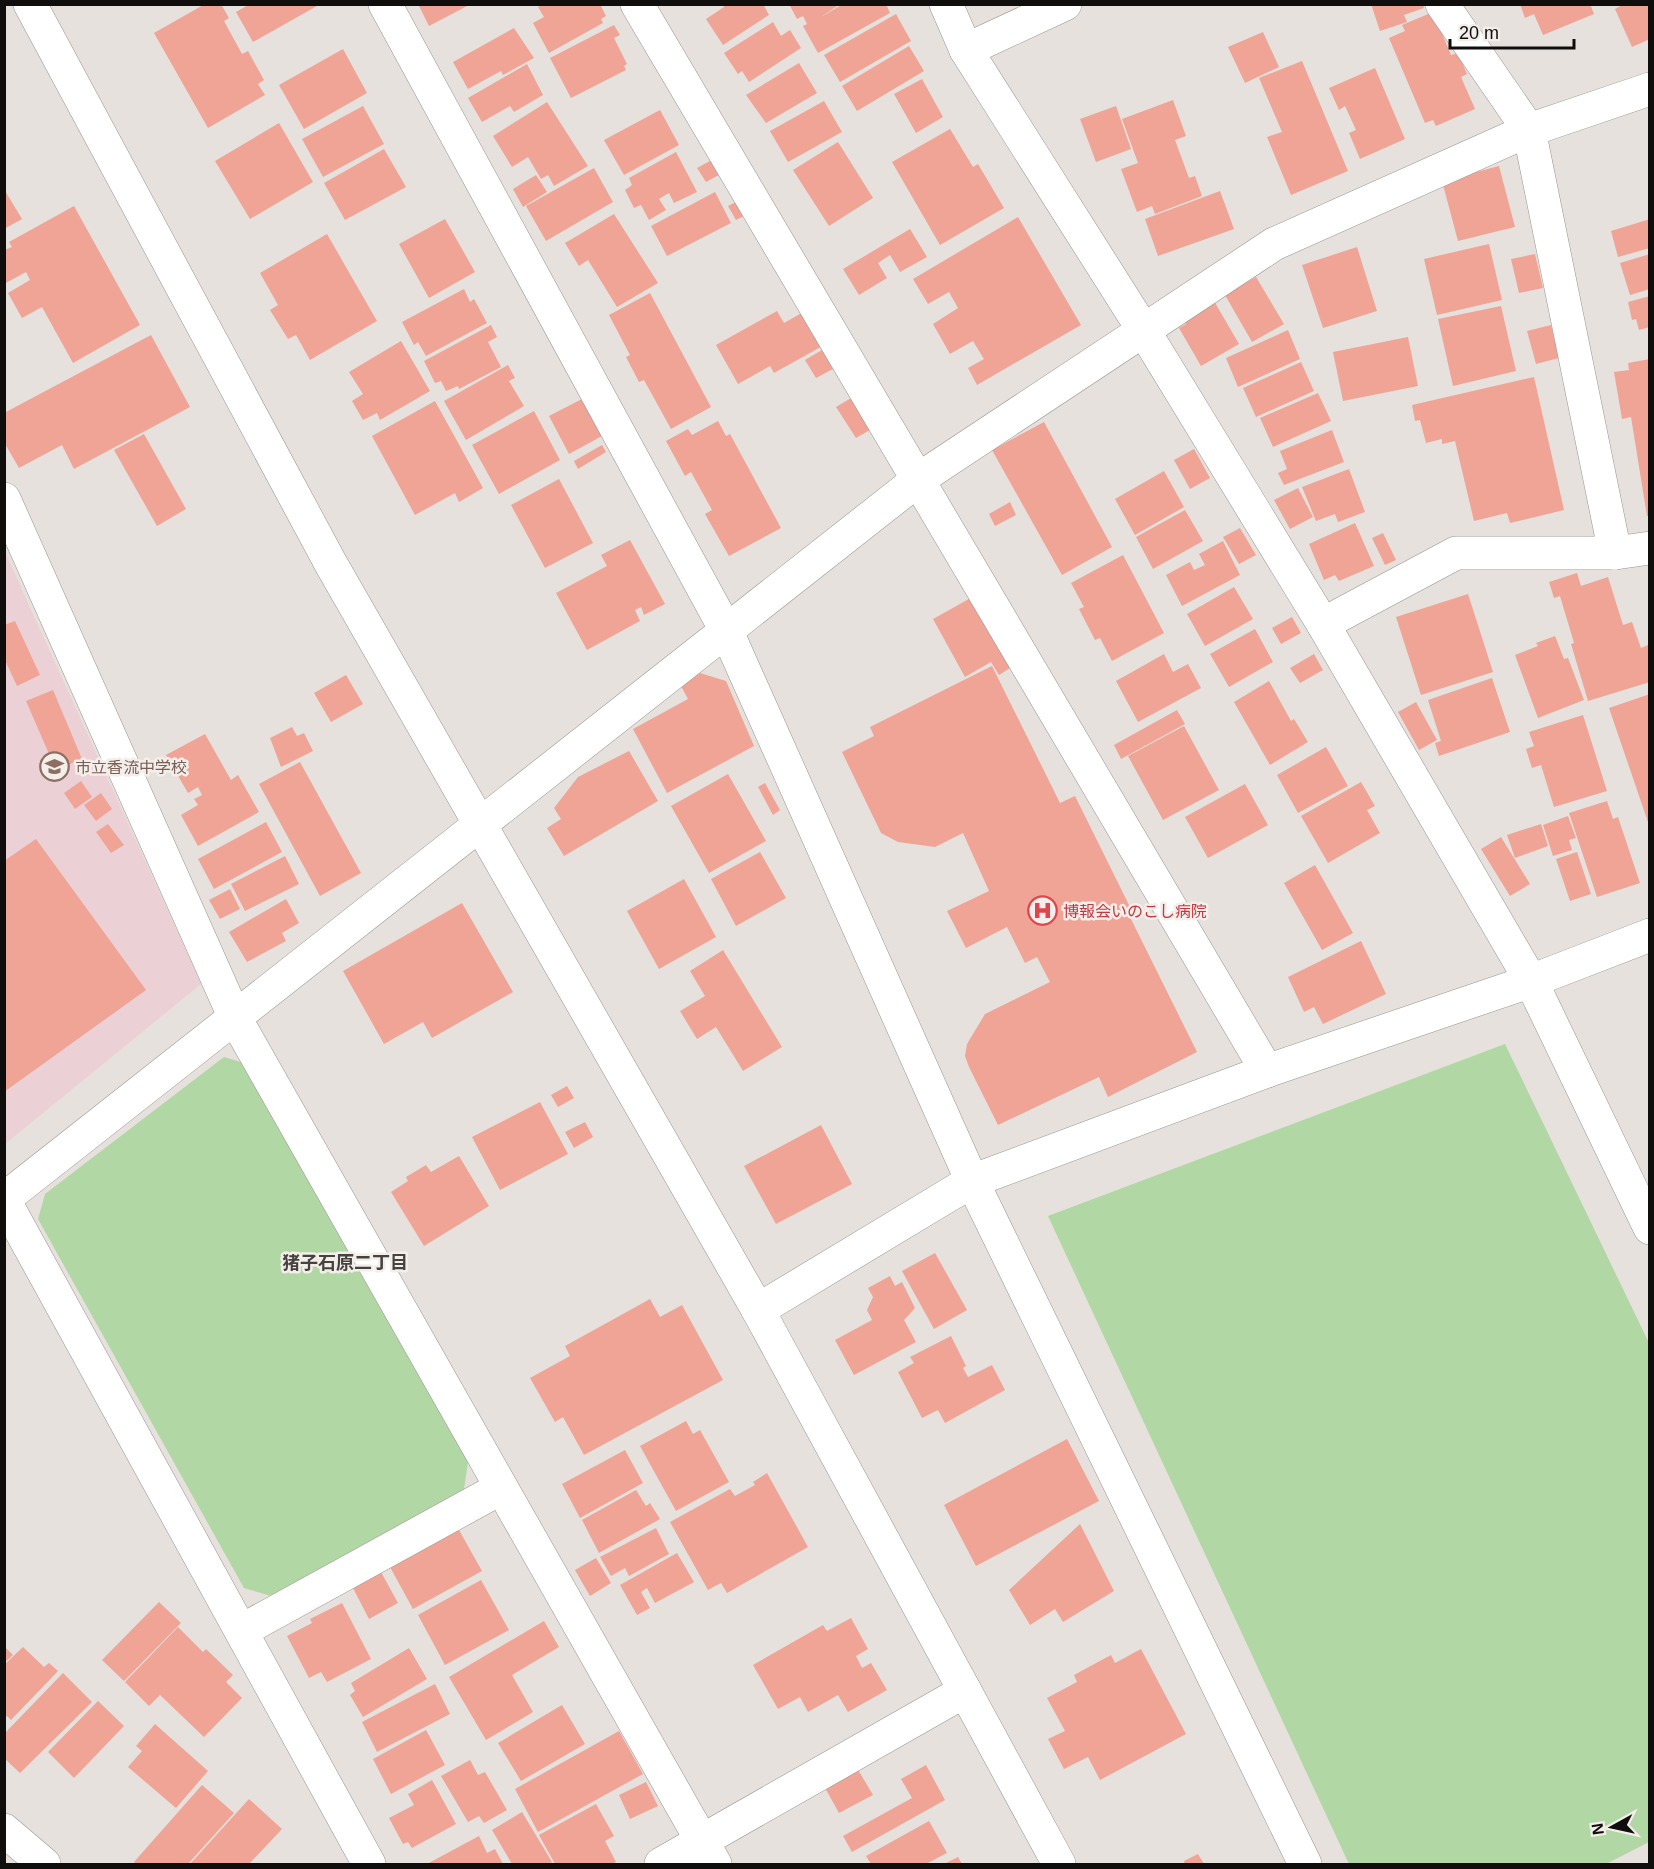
<svg xmlns="http://www.w3.org/2000/svg" width="1654" height="1869" font-family="Arial,'Noto Sans JP',sans-serif">
<rect width="100%" height="100%" fill="#e6e1dd"/>
<path fill="#ebd1d5" d="M4 550 201 984 5 1144H4Z"/>
<g fill="#b0d7a4">
<path d="M1505 1044 1649 1343V1842L1606 1864H1349L1048 1216Z"/>
<path d="M224 1057 244 1063 468 1462 464 1489 271 1596 244 1588 38 1219 45 1194Z"/>
</g>
<g fill="#efa496">
<path d="M205 4H221L229 18 224 21 242 54 248 51 264 80 258 84 265 95 208 128 154 33Z"/>
<path d="M250 4H316L317 6 253 42 236 12Z"/>
<path d="M418 4H471L429 26Z"/>
<path d="M543 4H600L606 16 601 19 603 23 549 53 533 23 544 17 538 7Z"/>
<path d="M723 4H763L769 15 723 45 706 19 724 7Z"/>
<path d="M789 4H840L821 17 843 4H886L890 13 818 53 803 26 807 24 803 16 797 19Z"/>
<path d="M1371 4H1423L1424 8 1404 15 1407 22 1380 31Z"/>
<path d="M1520 4H1590L1594 14 1543 35 1534 14 1525 18Z"/>
<path d="M1624 4H1648L1650 8V39L1632 47 1615 9Z"/>
<path d="M1433 12 1451 55 1458 53 1467 74 1461 77 1475 109 1436 126 1433 120 1425 123 1389 38 1405 31 1402 25Z"/>
<path d="M896 14 911 41 840 82 824 55Z"/>
<path d="M773 22 781 36 790 30 801 48 749 82 742 71 738 74 724 53Z"/>
<path d="M614 25 620 35 614 38 627 64 624 66 626 70 571 98 550 58Z"/>
<path d="M514 28 534 58 503 75 501 71 468 89 453 62Z"/>
<path d="M1263 32 1279 67 1245 83 1228 47Z"/>
<path d="M909 46 924 71 857 111 842 86Z"/>
<path d="M343 49 367 93 304 129 279 85Z"/>
<path d="M1302 61 1348 171 1291 195 1267 137 1282 132 1259 78Z"/>
<path d="M799 63 817 93 766 123 746 95Z"/>
<path d="M527 64 543 95 514 112 510 106 482 122 468 98Z"/>
<path d="M1375 68 1405 139 1360 159 1349 133 1356 130 1345 106 1339 110 1329 88Z"/>
<path d="M922 79 943 117 916 133 894 94Z"/>
<path d="M1173 100 1186 136 1175 140 1189 178 1195 176 1202 196 1155 214 1152 206 1137 212 1121 169 1138 163 1122 119Z"/>
<path d="M824 101 842 132 788 162 770 131Z"/>
<path d="M547 102 588 166 554 186 548 175 541 179 528 157 512 167 493 136Z"/>
<path d="M363 106 384 144 323 177 302 139Z"/>
<path d="M1116 106 1131 149 1096 162 1080 119Z"/>
<path d="M660 110 679 145 624 175 604 140Z"/>
<path d="M279 123 313 182 250 219 215 161Z"/>
<path d="M950 129 973 167 978 164 1004 208 940 245 892 162Z"/>
<path d="M838 142 873 198 829 226 793 170Z"/>
<path d="M384 149 406 187 345 220 324 183Z"/>
<path d="M676 152 697 192 674 203 669 193 659 199 666 210 649 220 641 205 634 208 625 190 632 185 629 178Z"/>
<path d="M719 156 726 171 706 182 697 168Z"/>
<path d="M1499 166 1515 227 1458 241 1442 181Z"/>
<path d="M594 168 613 202 546 241 526 206Z"/>
<path d="M536 175 547 192 523 207 513 189Z"/>
<path d="M4 189 22 219 4 229Z"/>
<path d="M1220 191 1234 229 1158 256 1145 219Z"/>
<path d="M715 192 731 223 667 256 651 226Z"/>
<path d="M746 197 754 211 736 220 728 206Z"/>
<path d="M74 206 140 325 73 363 42 307 22 318 8 293 30 280 26 272 4 284V250L12 247 9 242Z"/>
<path d="M614 214 658 283 617 307 588 260 579 266 565 243Z"/>
<path d="M1018 217 1081 325 977 385 968 368 984 359 973 341 950 354 933 324 958 308 949 292 928 304 913 279Z"/>
<path d="M445 219 475 272 429 298 399 244Z"/>
<path d="M1650 219V248L1618 257 1611 231Z"/>
<path d="M910 229 927 257 900 272 890 255 878 263 887 278 859 295 843 269Z"/>
<path d="M327 234 377 321 310 360 296 335 288 339 270 310 278 305 260 273Z"/>
<path d="M1489 244 1502 300 1437 315 1424 259Z"/>
<path d="M1357 247 1377 311 1323 328 1302 265Z"/>
<path d="M1535 254 1543 288 1519 293 1511 259Z"/>
<path d="M1650 254V289L1630 295 1620 263Z"/>
<path d="M1256 277 1284 324 1252 342 1225 295Z"/>
<path d="M464 289 470 302 474 299 487 323 426 356 418 342 414 345 402 322Z"/>
<path d="M650 293 711 407 671 429 644 380 639 382 626 357 630 355 609 315Z"/>
<path d="M1650 296V327L1639 330 1636 319 1632 320 1628 302Z"/>
<path d="M1214 301 1239 344 1201 366 1179 328 1186 324 1183 319Z"/>
<path d="M1501 306 1516 371 1453 386 1438 319Z"/>
<path d="M807 310 826 344 774 373 770 366 738 384 716 345 777 311 784 323Z"/>
<path d="M491 325 497 337 488 342 501 367 459 389 458 386 446 391 441 381 435 383 424 361Z"/>
<path d="M1551 325 1559 358 1536 364 1527 331Z"/>
<path d="M1288 330 1300 359 1238 387 1226 358Z"/>
<path d="M151 335 190 407 74 469 62 445 19 468 4 442V413Z"/>
<path d="M1408 337 1418 386 1343 401 1333 352Z"/>
<path d="M401 341 430 391 380 420 377 413 363 420 352 401 363 394 349 372Z"/>
<path d="M822 350 833 369 816 378 805 360Z"/>
<path d="M1650 359V516H1647L1631 417 1622 419 1614 372 1629 370 1628 363Z"/>
<path d="M1301 362 1314 391 1256 417 1243 388Z"/>
<path d="M508 365 515 378 509 381 524 406 466 440 444 401Z"/>
<path d="M1534 377 1564 510 1510 523 1507 513 1474 521 1455 441 1442 444V439L1426 443 1420 420 1415 421 1412 405Z"/>
<path d="M863 391 882 423 856 438 836 407Z"/>
<path d="M1318 393 1331 421 1273 447 1260 418Z"/>
<path d="M582 399 602 436 569 454 549 416Z"/>
<path d="M435 401 483 488 459 502 455 493 415 515 372 436Z"/>
<path d="M534 411 560 460 499 494 472 445Z"/>
<path d="M718 421 726 436 730 434 781 528 729 556 705 514 712 510 691 472 685 476 666 441 688 429 692 435Z"/>
<path d="M1044 422 1112 547 1062 575 992 450Z"/>
<path d="M1332 430 1344 462 1284 485 1278 473 1287 469 1280 451Z"/>
<path d="M144 434 186 509 157 526 114 450Z"/>
<path d="M602 445 606 452 578 469 574 461Z"/>
<path d="M1194 449 1210 478 1190 489 1174 460Z"/>
<path d="M1349 469 1365 512 1338 522 1335 514 1316 521 1302 487Z"/>
<path d="M1164 471 1184 507 1135 535 1115 499Z"/>
<path d="M559 479 593 543 545 568 511 505Z"/>
<path d="M1298 488 1313 517 1290 529 1274 500Z"/>
<path d="M1010 502 1016 515 995 526 989 514Z"/>
<path d="M1185 510 1203 541 1153 569 1136 537Z"/>
<path d="M1355 523 1374 566 1339 581 1335 575 1324 580 1309 544Z"/>
<path d="M1240 528 1256 555 1239 564 1223 537Z"/>
<path d="M1383 533 1396 560 1385 565 1372 538Z"/>
<path d="M630 540 665 604 644 615 641 607 635 610 640 621 587 650 556 593 607 566 601 555Z"/>
<path d="M1223 541 1240 575 1182 606 1166 575 1190 562 1194 570 1205 565 1199 554Z"/>
<path d="M1123 555 1164 633 1112 661 1100 638 1095 640 1079 609 1084 607 1071 583Z"/>
<path d="M1577 573 1581 586 1608 577 1623 625 1632 622 1641 648 1648 645 1650 682 1588 701 1571 644 1574 643 1560 596 1554 598 1549 582Z"/>
<path d="M1234 587 1253 619 1205 646 1187 614Z"/>
<path d="M1468 594 1493 672 1421 695 1396 617Z"/>
<path d="M976 595 1015 665 999 675 991 662 965 677 933 619Z"/>
<path d="M1292 617 1301 633 1281 644 1272 628Z"/>
<path d="M15 621 40 675 17 686 4 658V625Z"/>
<path d="M1255 629 1273 662 1229 687 1210 654Z"/>
<path d="M1555 636 1564 659 1568 658 1584 700 1538 718 1515 655 1538 646 1536 643Z"/>
<path d="M1164 654 1173 672 1188 664 1201 688 1138 722 1116 681Z"/>
<path d="M1314 654 1323 670 1300 683 1290 668Z"/>
<path d="M992 666 1060 803 1075 796 1131 909 1127 911 1197 1052 1108 1097 1099 1077 998 1125 969 1067 965 1056 967 1044 985 1014 1050 982 1037 957 1025 963 1007 927 966 948 947 911 989 891 963 833 935 847 898 842 881 833 842 752 874 736 870 727Z"/>
<path d="M700 673 726 681 754 746 667 793 633 729 688 699 681 686Z"/>
<path d="M346 675 363 704 331 722 314 693Z"/>
<path d="M1492 678 1510 732 1439 756 1435 743 1441 741 1428 700Z"/>
<path d="M1269 681 1291 721 1294 719 1308 742 1270 765 1234 702Z"/>
<path d="M53 690 82 759 56 770 26 701Z"/>
<path d="M1650 694V825H1649L1609 708Z"/>
<path d="M1416 702 1437 740 1419 750 1398 712Z"/>
<path d="M1177 710 1185 724 1121 759 1114 745Z"/>
<path d="M1583 715 1607 791 1554 807 1541 765 1532 768 1526 749 1534 746 1529 732Z"/>
<path d="M1184 726 1219 790 1163 820 1128 756Z"/>
<path d="M292 727 297 736 304 733 313 751 281 767 270 738Z"/>
<path d="M205 734 231 780 238 775 259 812 198 846 181 815 198 805 194 799 202 795 198 787 188 793 166 755Z"/>
<path d="M1326 747 1348 786 1298 813 1277 775Z"/>
<path d="M629 751 658 801 564 856 547 828 561 819 554 808 578 777Z"/>
<path d="M300 762 361 873 320 896 259 784Z"/>
<path d="M728 774 766 841 709 873 671 806Z"/>
<path d="M81 781 92 797 75 809 64 793Z"/>
<path d="M1361 782 1375 806 1367 810 1380 833 1328 863 1301 816Z"/>
<path d="M765 783 780 810 773 815 758 787Z"/>
<path d="M1245 784 1268 825 1208 858 1185 817Z"/>
<path d="M101 793 112 809 96 821 84 805Z"/>
<path d="M1607 801 1613 819 1618 817 1640 883 1597 897 1569 813Z"/>
<path d="M1568 816 1576 838 1569 840 1572 850 1553 856 1543 825Z"/>
<path d="M266 822 282 852 214 889 198 859Z"/>
<path d="M108 824 124 845 111 853 96 832Z"/>
<path d="M1541 824 1548 846 1515 858 1507 835Z"/>
<path d="M1501 837 1530 884 1510 896 1481 849Z"/>
<path d="M36 839 146 990 4 1092V861Z"/>
<path d="M760 852 786 898 736 926 711 879Z"/>
<path d="M1577 852 1591 894 1570 901 1556 859Z"/>
<path d="M285 856 299 884 245 911 231 884Z"/>
<path d="M1315 865 1353 933 1322 950 1284 883Z"/>
<path d="M684 879 716 937 659 969 627 911Z"/>
<path d="M230 889 240 909 220 919 209 900Z"/>
<path d="M286 899 299 923 282 933 286 941 247 962 229 932Z"/>
<path d="M462 903 513 992 432 1038 423 1022 384 1044 343 971Z"/>
<path d="M1361 941 1386 994 1323 1024 1314 1007 1304 1012 1288 977Z"/>
<path d="M723 950 782 1047 743 1071 716 1027 697 1039 680 1011 705 996 690 971Z"/>
<path d="M567 1086 574 1098 558 1107 551 1095Z"/>
<path d="M540 1102 568 1154 500 1190 472 1137Z"/>
<path d="M585 1122 593 1137 574 1148 565 1132Z"/>
<path d="M821 1125 852 1184 776 1224 744 1166Z"/>
<path d="M459 1156 489 1206 424 1246 391 1192 408 1181 406 1177 426 1165 431 1172Z"/>
<path d="M935 1253 967 1310 934 1329 902 1271Z"/>
<path d="M890 1276 895 1286 902 1282 915 1308 904 1320 916 1342 854 1375 835 1340 872 1320 867 1310 873 1297 868 1288Z"/>
<path d="M650 1299 660 1317 682 1305 723 1380 584 1455 563 1417 555 1422 530 1378 570 1356 565 1346Z"/>
<path d="M951 1336 966 1366 963 1368 968 1377 992 1365 1005 1390 945 1423 938 1410 922 1418 898 1372 914 1363 910 1357Z"/>
<path d="M686 1421 693 1434 700 1430 729 1482 676 1511 640 1446Z"/>
<path d="M1067 1439 1099 1501 976 1566 944 1505Z"/>
<path d="M625 1450 643 1483 580 1518 562 1484Z"/>
<path d="M767 1473 808 1547 727 1593 721 1583 708 1590 670 1522 730 1489 735 1496 755 1485 753 1482Z"/>
<path d="M636 1490 646 1506 650 1503 660 1519 599 1553 582 1520Z"/>
<path d="M1080 1524 1114 1591 1063 1622 1055 1609 1030 1625 1009 1590Z"/>
<path d="M656 1528 669 1554 629 1576 625 1568 611 1576 600 1557Z"/>
<path d="M459 1530 482 1571 413 1609 390 1567Z"/>
<path d="M677 1553 694 1582 655 1603 647 1588 641 1592 650 1608 637 1615 620 1585Z"/>
<path d="M596 1558 611 1583 590 1596 575 1570Z"/>
<path d="M381 1572 398 1603 369 1619 353 1588Z"/>
<path d="M481 1580 509 1630 445 1665 418 1615Z"/>
<path d="M159 1602 181 1623 124 1681 102 1660Z"/>
<path d="M342 1603 371 1659 327 1682 321 1672 309 1678 287 1636 312 1623 310 1619Z"/>
<path d="M851 1618 868 1649 856 1656 862 1668 871 1663 887 1690 848 1712 838 1695 808 1712 800 1697 778 1709 753 1665 823 1625 827 1631Z"/>
<path d="M544 1621 559 1647 512 1675 533 1712 486 1740 449 1677Z"/>
<path d="M178 1627 203 1652 206 1649 233 1675 226 1682 242 1698 204 1737 160 1695 149 1706 125 1682Z"/>
<path d="M4 1646 13 1655 4 1663Z"/>
<path d="M23 1647 44 1667 49 1663 58 1671 11 1720 7 1716 4 1718V1665Z"/>
<path d="M409 1648 427 1679 363 1717 350 1695 355 1691 351 1683Z"/>
<path d="M1141 1649 1186 1734 1100 1780 1088 1757 1064 1769 1048 1739 1065 1731 1047 1698 1077 1682 1074 1675 1111 1655 1115 1663Z"/>
<path d="M63 1673 92 1702 20 1773 4 1758V1734Z"/>
<path d="M435 1684 450 1714 377 1752 362 1722Z"/>
<path d="M98 1701 124 1726 74 1778 48 1752Z"/>
<path d="M562 1705 585 1744 521 1781 498 1743Z"/>
<path d="M155 1724 208 1771 176 1808 128 1767 142 1751 136 1746Z"/>
<path d="M426 1730 445 1765 391 1794 373 1759Z"/>
<path d="M619 1731 643 1774 538 1832 515 1789Z"/>
<path d="M470 1760 478 1775 485 1772 507 1810 484 1823 479 1816 468 1822 441 1776Z"/>
<path d="M926 1765 945 1800 852 1852 843 1836 912 1798 901 1779Z"/>
<path d="M857 1768 873 1795 839 1813 824 1786Z"/>
<path d="M432 1780 456 1824 412 1848 408 1842 403 1844 389 1818 414 1805 408 1794Z"/>
<path d="M646 1782 658 1806 630 1819 619 1795Z"/>
<path d="M202 1785 234 1813 188 1864H137L134 1862Z"/>
<path d="M249 1799 282 1829 249 1864H190Z"/>
<path d="M596 1804 614 1836 605 1841 616 1862 611 1864H555L539 1835Z"/>
<path d="M522 1812 552 1862 548 1864H512L492 1830Z"/>
<path d="M929 1821 947 1853 926 1864H871L866 1856Z"/>
<path d="M479 1836 487 1853 495 1849 503 1864H427Z"/>
<path d="M1198 1854 1204 1864H1185L1184 1861Z"/>
<path d="M958 1857 962 1864H944Z"/>
</g>
<g fill="none" stroke-linecap="round" stroke-linejoin="round">
<defs>
<g id="minor">
<path d="M30 4 331 564 758 1310 1059 1864"/>
<path d="M385 4 727 632 972 1181 1305 1864"/>
<path d="M637 4 1267 1071"/>
<path d="M946 4 966 50 1144 331 1323 624 1531 981 1650 1228"/>
<path d="M1442 4 1529 130 1615 553"/>
<path d="M966 50 1065 4"/>
<path d="M4 499 235 1018 715 1864"/>
<path d="M1323 624 1456 553H1615L1650 548"/>
<path d="M4 1199 919 479 1274 244 1529 130 1650 89"/>
<path d="M4 1200 369 1864"/>
<path d="M758 1310 972 1181 1267 1071 1531 981 1650 935"/>
<path d="M241 1631 501 1488"/>
<path d="M4 1830 44 1864"/>
<path d="M661 1864 965 1691"/>
</g>
</defs>
<use href="#minor" stroke="#989490" stroke-width="34"/>
<use href="#minor" stroke="#fff" stroke-width="33"/>
</g>
<defs>
<symbol id="school-ring" viewBox="-11 -11 22 22"><circle r="9.5" fill="#f3eeea" stroke="#8d6e63" stroke-width="1.5"/><path d="M0-5L7-2L0 1L-7-2ZM-4 1L0 2.5L4 1V4Q0 6-4 4Z" fill="#8d6e63"/></symbol>
<symbol id="hospital-ring" viewBox="-11 -11 22 22"><circle r="9.5" fill="#f3eeea" stroke="#e0444e" stroke-width="1.5"/><path d="M-5-5h3v3.5h4V-5h3V5h-3V1.5h-4V5h-3Z" fill="#e0444e"/></symbol>
</defs>
<g fill-rule="evenodd">
<use href="#school-ring" x="38" y="750" width="33" height="33"/>
<use href="#hospital-ring" x="1026" y="894" width="33" height="33"/>
</g>
<g text-anchor="middle" dominant-baseline="central" stroke-width="5" stroke-linejoin="round" paint-order="stroke">
<g font-size="16" fill="#785e54" stroke="#f3eeea" text-anchor="start">
<text x="75" y="767">市立香流中学校</text>
</g>
<g font-size="16" fill="#be3a42" stroke="#f3eeea" text-anchor="start">
<text x="1063" y="911">博報会いのこし病院</text>
</g>
<g font-size="18" font-weight="bold" fill="#46423f" stroke="#f3eeea">
<text x="345" y="1263">猪子石原二丁目</text>
</g>
</g>
<rect width="1654" height="1869" fill="none" stroke="#100e0d" stroke-width="12"/>
<g transform="translate(1612 1827) rotate(262)" stroke="#f3eeea" stroke-width="4.5" paint-order="stroke">
<path d="M0-4.5L10 22L0 15L-10 22Z" fill="#100e0d"/>
<text y="-9" font-size="16" font-weight="bold" text-anchor="middle" fill="#100e0d">N</text>
</g>
<path d="M1450 39v9h124v-9" fill="none" stroke="#100e0d" stroke-width="3"/>
<text x="1459" y="39" font-size="18" fill="#100e0d" stroke="#f3eeea" stroke-width="4.5" paint-order="stroke">20 m</text>
</svg>
